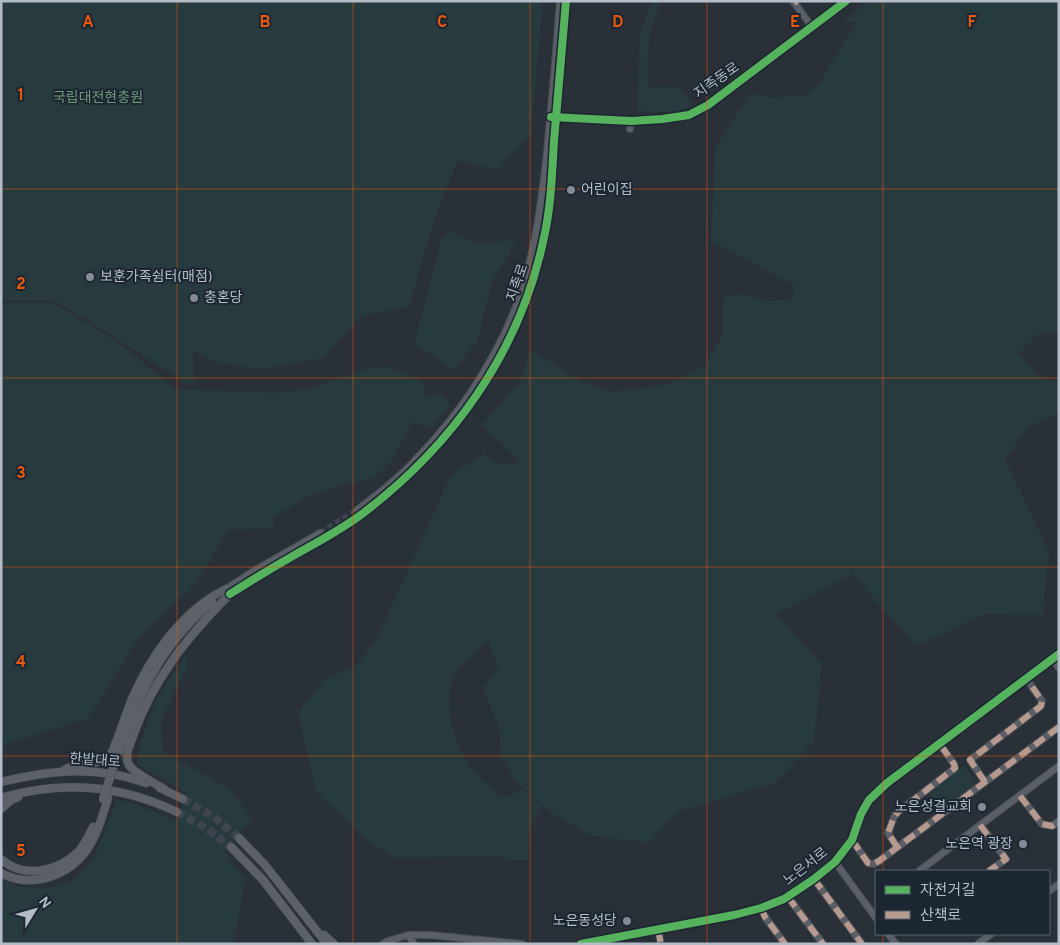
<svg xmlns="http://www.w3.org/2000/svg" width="1060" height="945" font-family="Overpass,'Noto Sans KR',sans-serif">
<rect width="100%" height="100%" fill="#2a3038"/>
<g fill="#273a3e">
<path d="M1 1H543L531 135 498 170 457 161 433 224 409 307 361 316 324 358 261 369 216 363 193 350V386L183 382 111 335 55 301 1 300Z"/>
<path d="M652 1H663C646 28 647 56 648 87H680L693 104C675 116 657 111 637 111L640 34Z"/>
<path d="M868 1H1059V333H1039L1019 353 1039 377 1059 381V413L1030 426 1005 459 1049 552 1043 615 985 614 916 646 852 574 777 614 822 665 814 741 775 783 679 811 649 843 590 835 555 815 523 788 513 778 501 754 500 730 483 688 498 668 488 640C478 648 468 657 460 667 439 694 452 736 467 762 474 775 489 786 499 796H508L523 789 542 805 529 829 528 860H513L496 856 393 858 360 834 316 792 298 712 324 680 358 664 379 634 451 475 484 454 501 465 521 463 498 439 481 426 519 382 531 350 584 383 611 392 668 384 704 367 723 334V297L740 294 767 301 792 299 794 285 711 241 715 148 750 93 771 98 805 95 817 86 856 23 843 22Z"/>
<path d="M448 231 471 241 488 243 515 240 508 257 492 281 478 339 454 370 414 344 441 241Z"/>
<path d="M1 303H54L118 342 176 389 277 393 312 388 366 369 387 366 410 375 423 385 425 395 432 398 437 393 448 400 450 407 431 428 413 422 391 462 375 477 338 486 303 499 273 518V528L228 530 194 586 138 639 89 718 1 746Z"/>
<path d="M186 654 187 668 161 720 163 752 231 789 252 819 224 851 245 880 234 944H1V878L16 886 41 889 59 886 74 879 94 858 117 800 133 803 176 821 187 794 167 780 149 772 137 763 141 741 156 700Z"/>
<path d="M964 766 977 783 940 810 928 793Z"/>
</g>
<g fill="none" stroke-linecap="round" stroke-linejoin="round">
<g stroke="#3f454e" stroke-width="6" stroke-dasharray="6 3" stroke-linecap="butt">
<path d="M320 533 357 510"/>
<path d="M324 539 361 515"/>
</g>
<g stroke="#3f454e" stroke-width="8" stroke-dasharray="8 4" stroke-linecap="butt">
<path d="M183 799 214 817 239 838"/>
<path d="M177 812 206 828 231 847"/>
</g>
<defs>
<g id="minor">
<path d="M793 1 812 27"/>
<path d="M552 117 631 121 662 119 689 115 708 105 846 1"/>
<path d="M630 129 631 121"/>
<path d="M357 510C378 494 399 478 417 458 457 417 491 367 513 314 534 263 541 207 547 152 552 102 556 52 560 1"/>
<path d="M361 515 419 465 459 421 494 369 519 316 537 266 548 218 566 1"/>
<path d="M226 589 252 572 320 533"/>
<path d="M230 594 324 539"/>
<path d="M1052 659 1059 668"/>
<path d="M985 782 970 760 1041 706 1042 701 1026 678"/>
<path d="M1020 796 1042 824 1052 826 1059 821"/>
<path d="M980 825 1006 859 989 871"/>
<path d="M852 840 868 863 874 864 879 861 1059 727"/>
<path d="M897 847 888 833 894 817 898 812 955 768 954 764 939 743"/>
<path d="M835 862 876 918"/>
<path d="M919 871 1059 766"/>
<path d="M814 879 862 944"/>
<path d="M1049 891 1059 884"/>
<path d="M788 897 823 944"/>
<path d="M761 908 765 917 785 944"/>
<path d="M658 930 661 944"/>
<path d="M888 934 896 944"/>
<path d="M408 935 414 944"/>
<path d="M383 944 388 941 408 935H430L522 944"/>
<path d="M581 944 734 915 761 908 784 899 814 879 835 862 852 840 861 814 869 800 887 783 1059 654"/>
<path d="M978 944 991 934"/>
</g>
<g id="major">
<path d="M115 762C137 699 159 646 212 602"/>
<path d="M64 770C78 761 96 767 110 756 119 738 124 718 132 699 151 655 183 610 226 589"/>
<path d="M1 782C51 770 97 765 146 783"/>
<path d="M160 788 183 799"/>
<path d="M164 789C155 783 135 774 129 765 124 756 130 744 133 736 153 679 188 636 230 594"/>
<path d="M1 798C61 780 121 785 177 812"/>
<path d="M1 809 11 800 18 797"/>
<path d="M239 838 265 865 327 944"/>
<path d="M231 847 263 880 312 944"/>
<path d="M1 859C24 880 59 871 79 851 85 844 89 835 93 827"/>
<path d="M1 873C28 888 63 878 83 855 96 839 102 818 108 798"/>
<path d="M324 935 334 944"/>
</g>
</defs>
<use href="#minor" stroke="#484c53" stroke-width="8"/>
<use href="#major" stroke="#484c55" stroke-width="9"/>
<use href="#minor" stroke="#5a5e66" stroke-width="6"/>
<use href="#major" stroke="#5c6168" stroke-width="8"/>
<defs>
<path id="major-bridge" d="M103 799 115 762"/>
</defs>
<use href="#major-bridge" stroke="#484c55" stroke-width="9" stroke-linecap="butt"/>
<use href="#major-bridge" stroke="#5c6168" stroke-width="8"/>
<g stroke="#b69a8f" stroke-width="6" stroke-dasharray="12 6" stroke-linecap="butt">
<path d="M794 3 797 1"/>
<path d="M985 782 970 760 1041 706 1042 701 1026 678"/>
<path d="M1020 796 1042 824 1052 826 1059 821"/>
<path d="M980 825 1006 859 989 871"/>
<path d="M852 840 868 863 874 864 879 861 1059 727"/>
<path d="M897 847 888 833 894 817 898 812 955 768 954 764 939 743"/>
<path d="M814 879 862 944"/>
<path d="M788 897 823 944"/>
<path d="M761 908 765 917 785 944"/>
<path d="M658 930 661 944"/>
</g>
<defs>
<g id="cycleway">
<path d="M551 117 631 121 662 119 689 115 708 105 846 1"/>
<path d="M230 594C252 580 275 566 298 553 320 541 342 529 362 514 452 446 519 353 543 242 551 209 552 175 554 141 558 94 562 48 566 1"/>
<path d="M581 944 734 915 761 908 784 899 814 879 835 862 852 840 861 814 869 800 887 783 1059 654"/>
</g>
</defs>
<use href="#cycleway" stroke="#1d2633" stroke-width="11"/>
<use href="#cycleway" stroke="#56b35d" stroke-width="8"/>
</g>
<path fill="none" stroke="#e8590c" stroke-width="1" stroke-opacity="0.55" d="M177 1V944M353 1V944M530 1V944M707 1V944M883 1V871M1 189H1059M1 378H1059M1 567H1059M1 756H1059M883 934V944"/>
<g fill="#848b96" stroke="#1d2633" stroke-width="2">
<circle cx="571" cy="190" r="5"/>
<circle cx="90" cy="277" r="5"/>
<circle cx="194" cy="298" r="5"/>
<circle cx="982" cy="807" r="5"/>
<circle cx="1023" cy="844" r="5"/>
<circle cx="627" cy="921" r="5"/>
</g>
<g text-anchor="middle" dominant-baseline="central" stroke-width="4" stroke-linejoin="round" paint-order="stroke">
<g font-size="14" fill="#b4bcc9" stroke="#1d2633">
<text transform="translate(717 81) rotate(-35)">지족동로</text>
<text transform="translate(518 283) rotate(-71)">지족로</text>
<text transform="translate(95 761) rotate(4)">한밭대로</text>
<text transform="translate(806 867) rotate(-38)">노은서로</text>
</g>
<g font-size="14" fill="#6b9a76" stroke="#1d2633">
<text x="98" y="98">국립대전현충원</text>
</g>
<g font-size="14" fill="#b4bcc9" stroke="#1d2633" text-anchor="start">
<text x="581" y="190">어린이집</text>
<text x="100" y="277">보훈가족쉼터(매점)</text>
<text x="204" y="298">충혼당</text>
<text x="972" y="807" text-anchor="end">노은성결교회</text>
<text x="1013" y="844" text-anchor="end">노은역 광장</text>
<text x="617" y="921" text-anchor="end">노은동성당</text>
</g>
</g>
<g font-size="16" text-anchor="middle" font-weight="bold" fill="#e8590c" stroke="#1d2633" stroke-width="4" stroke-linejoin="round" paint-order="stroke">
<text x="88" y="27">A</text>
<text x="265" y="27">B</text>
<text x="442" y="27">C</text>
<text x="618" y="27">D</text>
<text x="795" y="27">E</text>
<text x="972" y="27">F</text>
<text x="21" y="100">1</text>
<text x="21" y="289">2</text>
<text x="21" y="478">3</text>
<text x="21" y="667">4</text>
<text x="21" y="856">5</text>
</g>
<rect width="1060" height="945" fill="none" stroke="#b4bcc9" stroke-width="5"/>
<rect x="875" y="870" width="175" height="65" fill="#1d2633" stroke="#59626f"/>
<rect x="885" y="886" width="25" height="8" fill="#56b35d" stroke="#59626f"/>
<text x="920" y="895" font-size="15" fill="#b4bcc9">자전거길</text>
<rect x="885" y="911" width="25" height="8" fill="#b69a8f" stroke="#59626f"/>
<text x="920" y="920" font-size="15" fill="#b4bcc9">산책로</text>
<g transform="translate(35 910) rotate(53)" stroke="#1d2633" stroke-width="4" paint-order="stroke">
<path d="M0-4L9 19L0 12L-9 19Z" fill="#b4bcc9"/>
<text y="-8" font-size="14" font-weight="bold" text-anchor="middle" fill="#b4bcc9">N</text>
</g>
</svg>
